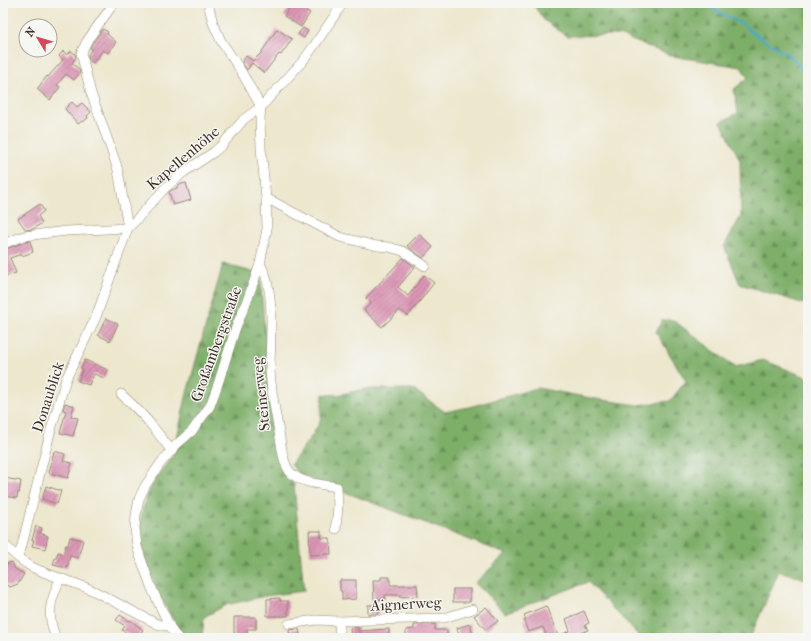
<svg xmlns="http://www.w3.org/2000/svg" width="811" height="641" font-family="'IM FELL French Canon',serif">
<defs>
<pattern id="forest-firs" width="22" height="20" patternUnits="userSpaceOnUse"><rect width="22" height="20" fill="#7eaf69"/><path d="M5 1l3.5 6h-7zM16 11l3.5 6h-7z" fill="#688f56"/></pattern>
<pattern id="building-hatch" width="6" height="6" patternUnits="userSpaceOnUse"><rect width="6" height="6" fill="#db96b5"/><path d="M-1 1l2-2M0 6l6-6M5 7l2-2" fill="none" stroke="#b37b93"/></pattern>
</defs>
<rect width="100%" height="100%" fill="#f6f6f2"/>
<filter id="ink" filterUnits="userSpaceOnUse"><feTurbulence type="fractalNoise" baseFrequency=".025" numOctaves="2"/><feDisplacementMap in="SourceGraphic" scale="8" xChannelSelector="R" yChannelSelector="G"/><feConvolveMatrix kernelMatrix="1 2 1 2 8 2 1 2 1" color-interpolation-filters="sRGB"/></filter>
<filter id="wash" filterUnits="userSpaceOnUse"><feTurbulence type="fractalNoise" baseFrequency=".012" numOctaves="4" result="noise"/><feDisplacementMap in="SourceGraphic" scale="16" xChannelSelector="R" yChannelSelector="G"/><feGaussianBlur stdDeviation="0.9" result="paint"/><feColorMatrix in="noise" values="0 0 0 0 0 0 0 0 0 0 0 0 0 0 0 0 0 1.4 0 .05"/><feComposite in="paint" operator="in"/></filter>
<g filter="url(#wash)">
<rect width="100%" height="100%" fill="#ede7ce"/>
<g fill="url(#forest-firs)" stroke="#5c6c44">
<path d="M532 3H805L808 7V305L740 284 724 246 741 216 740 160 721 122 738 113 734 89 748 78 741 67 672 56 619 35 567 36 544 20Z"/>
<path d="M223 264 260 274 271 411 275 435 280 457 279 461 294 485 304 591 265 596 226 605 204 617 202 638H186L179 630 159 595 148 567 141 548 139 530 142 512 148 494 156 477 173 456 187 393Z"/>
<path d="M662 320H673L735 367 763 360 806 377 808 378V580L779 571 750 638H641L588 582 505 613 475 583 506 554 444 530 298 474 291 464 313 434 320 422 323 394 337 395 366 389H413L445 412 469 407 537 388 596 399 638 405 670 401 686 381 656 332Z"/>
</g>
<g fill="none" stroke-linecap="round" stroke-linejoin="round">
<path stroke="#48a9c7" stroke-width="2.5" d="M703 3 735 21 744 24 750 31 793 58 805 72 808 73"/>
</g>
<g id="blocks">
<g fill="url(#building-hatch)">
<path d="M293 3 310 13 301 27 284 16Z"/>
<path d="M303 28 308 31 304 38 298 34Z"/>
<path d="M103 29 108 32 107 34 116 42 108 53 103 50 93 63 89 60 88 55 92 49 90 48 92 44Z"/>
<path d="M277 29 292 39 281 55 279 54 264 73 252 63 247 70 242 62 246 56 253 61 261 53Z"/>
<path d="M63 51 67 55 71 51 75 54 76 57 72 63 79 69 80 73 74 80 66 74 57 85 60 87 50 100 37 89 47 76 48 77 63 60 59 56Z"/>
<path d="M72 102 77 107 82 103 91 112 87 116 88 118 83 122 82 121 78 124 65 109Z"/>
<path d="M186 183 191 200 173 205 169 192 172 190 177 188V186L178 185Z"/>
<path d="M40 204 44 211 38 216 42 223 33 229 26 230 18 219Z"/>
<path d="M419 234 433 247 423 258 407 246Z"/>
<path d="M30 241 33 252 22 256V254L10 258 16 273 3 277V250L25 242Z"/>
<path d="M403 258 415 267 398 287 408 296 424 275 434 283 408 316 400 310 382 327 364 310 371 303 366 298Z"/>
<path d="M106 318 118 324 110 341 98 335Z"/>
<path d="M85 360 108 370 104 378 94 374 89 385 78 381 83 369 81 368Z"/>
<path d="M65 403 74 406 71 417 78 418 73 436 60 433 66 411 63 410Z"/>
<path d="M54 451 65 454 63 461 72 463 68 478 49 473Z"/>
<path d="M4 478 21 481 19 493 18 492 17 498 3 496Z"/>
<path d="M46 486 61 491 57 504 42 499Z"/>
<path d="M36 526 42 528 40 533 48 536 45 549 32 546 34 540H32Z"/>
<path d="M309 531H321V538H330L331 554 310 555Z"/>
<path d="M70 537 83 540 78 558 70 556 67 568 53 565 55 558H56L58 552 63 554 66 545 68 546Z"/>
<path d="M12 562 15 569 24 574 18 584 10 587 3 583V577L5 573 3 565Z"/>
<path d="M381 577H390V585H417L418 596 400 597V595H385V599L374 600 373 580H381Z"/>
<path d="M340 580H356V599L342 600V591H340Z"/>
<rect x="453" y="589" width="17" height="13"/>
<path d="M280 598V601H288V616H267V599Z"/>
<rect x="368" y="605" width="11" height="9"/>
<path d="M546 606 558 636 570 631 566 619 584 611 589 623 585 625 588 630 569 638H547L543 627 528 632 524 621 526 620 524 615Z"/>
<path d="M486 607 498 621 486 630 474 616Z"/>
<path d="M120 615 129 621 130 620 143 630 137 638H133L122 630 125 626 116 620Z"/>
<path d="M234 617H256V629H247V637H234Z"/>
<path d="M435 624V630H447V638H406V630L414 629V625Z"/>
<path d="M470 624 474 638H460L457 628Z"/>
<path d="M358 627V631L389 629V638H351L350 628Z"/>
<path d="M298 629H299L300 637 290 638 289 630Z"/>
</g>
</g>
</g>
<g filter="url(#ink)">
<use href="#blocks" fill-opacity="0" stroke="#948876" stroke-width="1"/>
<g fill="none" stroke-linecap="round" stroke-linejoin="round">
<defs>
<g id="minor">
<path d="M114 3 87 41 81 53 91 93 111 149 118 170 128 228"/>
<path d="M208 3 213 23 221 41 241 71 255 96 261 107"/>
<path d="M266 198 340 237 377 246 389 247 403 251 425 266"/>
<path d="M3 244 24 236 67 231 128 228"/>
<path d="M260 264C276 288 270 340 270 369 271 392 276 415 280 438 282 449 283 464 291 473 302 484 322 484 337 487L338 506 336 529"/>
<path d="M121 394C132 404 143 414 152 426 159 434 165 443 172 451"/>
<path d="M3 543C11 552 21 561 32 567 52 577 75 582 96 592L157 624 166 626 169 625"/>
<path d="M17 556 21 549 50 433 66 379 96 317 128 228 137 219 165 188 184 172 214 152 222 145 244 119 261 107"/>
<path d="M339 621 340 638"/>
<path d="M289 624 316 620 339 621 444 618 473 609"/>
<path d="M56 638C46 614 50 602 60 579"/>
<path d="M178 638 174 634 169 625 152 589 141 559 137 546 135 528 136 515 139 499 145 486 160 464 176 445 192 431 210 406 218 384 236 327 248 298 260 264 267 229 266 198 261 148 260 118 261 107 302 62 314 46 343 3"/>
</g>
</defs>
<use href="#minor" stroke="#948876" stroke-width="10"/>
<use href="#minor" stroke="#fff" stroke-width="9"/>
</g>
</g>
<g text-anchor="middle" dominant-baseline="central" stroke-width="3" stroke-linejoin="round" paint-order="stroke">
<g font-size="15" fill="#3b2a1e" stroke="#f6f6f2">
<text transform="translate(183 158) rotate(-40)">Kapellenhöhe</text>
<text transform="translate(216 344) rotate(-70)">Großambergstraße</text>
<text transform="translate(261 394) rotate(-96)">Steinerweg</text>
<text transform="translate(48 397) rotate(-72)">Donaublick</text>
<text transform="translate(406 604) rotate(-3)">Aignerweg</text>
</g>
</g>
<rect width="811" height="641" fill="none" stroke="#f6f6f2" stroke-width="16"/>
<g transform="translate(38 38) rotate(308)"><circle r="19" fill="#f6f6f2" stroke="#aba49d"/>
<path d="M0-3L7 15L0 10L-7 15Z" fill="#d1495b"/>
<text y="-6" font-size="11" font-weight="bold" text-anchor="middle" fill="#3b2a1e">N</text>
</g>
</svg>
